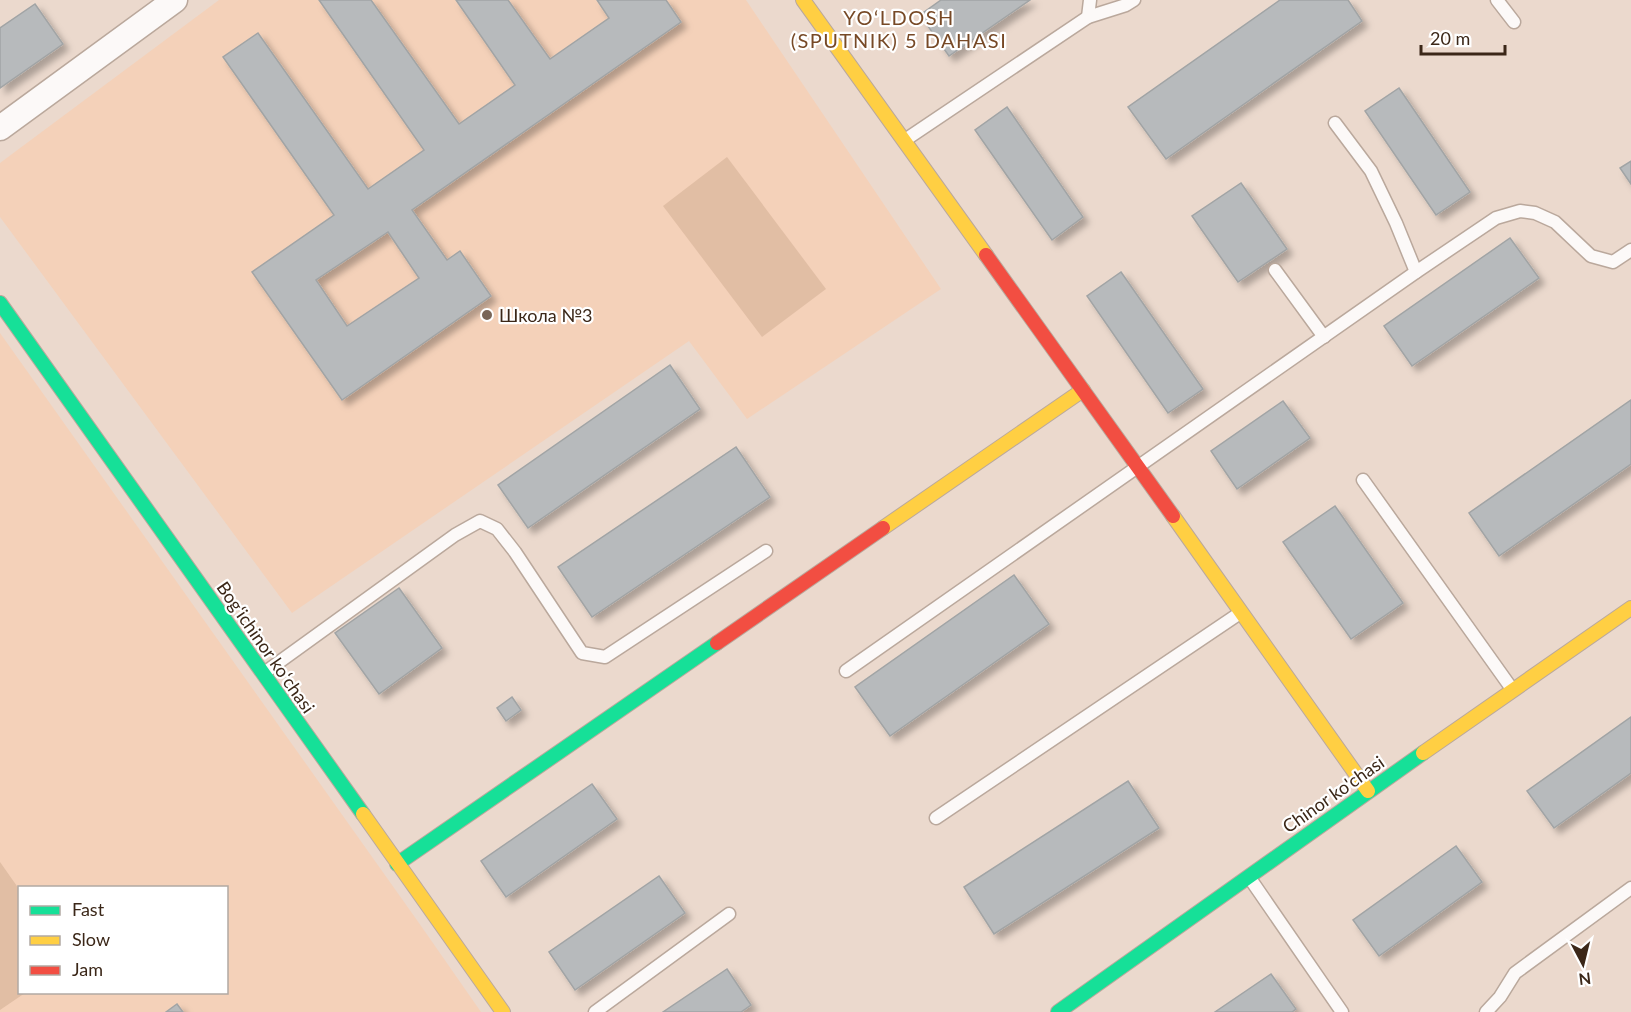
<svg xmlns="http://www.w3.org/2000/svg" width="1631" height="1012" font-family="Lato,sans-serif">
<defs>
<filter id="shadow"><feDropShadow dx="5.5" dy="5.5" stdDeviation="3" flood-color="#0004"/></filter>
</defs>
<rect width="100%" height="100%" fill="#ebd9cd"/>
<g fill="#f4d1b9" fill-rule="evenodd">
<path d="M219 0H746L941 289 747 419 689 341 292 613 0 217V163Z"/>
<path d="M0 333 419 923 481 1012H0ZM20 888H226V992H20Z"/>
</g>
<g fill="#e1bea4">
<path d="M727 157 826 289 762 337 663 206Z"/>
<path d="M0 862 19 889 20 992 25 993 0 1010Z"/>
</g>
<g fill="#b7babc" stroke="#a1a4a5" stroke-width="1.5" fill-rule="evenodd" filter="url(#shadow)">
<path d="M319 0H371L459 124 515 85 456 0H508L550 59 609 18 597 0H666L681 22 412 210 447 260 460 251 491 296 342 400 252 272 334 215 223 57 258 33 368 189 424 150ZM388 232 419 278 347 326 316 280Z"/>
<path d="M941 0H1030L949 56 920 15Z"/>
<path d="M1280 0H1348L1362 21 1166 159 1128 107Z"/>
<path d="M35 4 63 44 0 88V28Z"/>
<path d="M1399 88 1470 192 1436 215 1365 111Z"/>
<path d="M1007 107 1083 217 1052 240 975 130Z"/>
<path d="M1631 161V184L1620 168Z"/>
<path d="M1241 183 1287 249 1238 282 1192 216Z"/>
<path d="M1510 238 1539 278 1412 366 1384 326Z"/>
<path d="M1121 272 1203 389 1168 413 1087 296Z"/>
<path d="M670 365 700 409 528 528 498 485Z"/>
<path d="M1631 400V464L1499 556 1469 513Z"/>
<path d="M1283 401 1310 438 1237 489 1211 451Z"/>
<path d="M736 447 770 497 592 617 558 567Z"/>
<path d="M1335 506 1403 603 1351 639 1283 542Z"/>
<path d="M1014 575 1049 624 890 736 855 687Z"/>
<path d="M399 588 442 648 379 694 335 633Z"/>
<path d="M512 697 521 710 506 721 497 708Z"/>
<path d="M1631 717V773L1554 828 1527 791Z"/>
<path d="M1128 781 1159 828 994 934 964 887Z"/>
<path d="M592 784 617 819 506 897 481 861Z"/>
<path d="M1456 846 1482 882 1379 956 1353 920Z"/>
<path d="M659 876 685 913 575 990 549 952Z"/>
<path d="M727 969 751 1005 741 1012H663Z"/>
<path d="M1271 974 1296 1009 1292 1012H1215Z"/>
<path d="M177 1004 183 1012H166Z"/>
</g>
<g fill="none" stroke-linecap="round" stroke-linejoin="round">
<defs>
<g id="lane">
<path d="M1497 0 1514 22"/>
<path d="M1088 17 1090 0"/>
<path d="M1335 123 1371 171 1396 223 1416 272"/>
<path d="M905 140 1088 17 1126 5 1134 0"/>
<path d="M1275 270 1324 337"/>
<path d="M1363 480 1512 689"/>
<path d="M846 671 1416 272 1496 218 1520 211 1535 213 1555 222 1591 256 1613 262 1631 250"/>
<path d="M264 673 455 535 480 521 497 529 515 552 582 653 605 657 766 551"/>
<path d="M936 818 1240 613"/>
<path d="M1249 877 1342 1012"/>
<path d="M595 1012 729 914"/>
<path d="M1486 1012 1500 997 1515 973 1631 888"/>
</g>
<path id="street" d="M0 128 175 0"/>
<g id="fast">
<path d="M0 303 363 814"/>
<path d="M397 864 717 643"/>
<path d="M1058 1012 1423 753"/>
</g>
<g id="slow">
<path d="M803 0 986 255"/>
<path d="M1173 516 1368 791"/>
<path d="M883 528 1083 390"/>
<path d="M1423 753 1631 608"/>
<path d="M363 814 503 1012"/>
</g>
<g id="jam">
<path d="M986 255 1173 516"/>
<path d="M717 643 883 528"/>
</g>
</defs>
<use href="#lane" stroke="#baa89c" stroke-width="15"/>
<use href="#street" stroke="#baa89c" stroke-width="27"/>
<use href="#fast" stroke="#baa89c" stroke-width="16"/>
<use href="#slow" stroke="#baa89c" stroke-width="16"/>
<use href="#jam" stroke="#baa89c" stroke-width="16"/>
<use href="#lane" stroke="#fcf9f8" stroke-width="12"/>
<use href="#street" stroke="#fcf9f8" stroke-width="24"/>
<use href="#fast" stroke="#16e098" stroke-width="14"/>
<use href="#slow" stroke="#ffcf43" stroke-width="14"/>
<use href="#jam" stroke="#f24e42" stroke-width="14"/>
</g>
<circle fill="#796557" stroke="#fff" stroke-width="2" cx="487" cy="315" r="6"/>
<g text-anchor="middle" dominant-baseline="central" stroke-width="4.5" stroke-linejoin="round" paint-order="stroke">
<g font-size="18" fill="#3b2718" stroke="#fff" text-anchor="start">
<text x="499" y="315">Школа №3</text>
</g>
<g font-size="18" fill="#3b2718" stroke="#fff">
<text transform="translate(266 647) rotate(55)">Bogʻichinor koʻchasi</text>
<text transform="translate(1333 794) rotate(-35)">Chinor ko'chasi</text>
</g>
<g font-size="20" letter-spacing="1.5" fill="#774926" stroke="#fff">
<text x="899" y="17">YO‘LDOSH<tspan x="899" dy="23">(SPUTNIK) 5 DAHASI</tspan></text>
</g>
</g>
<rect x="18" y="886" width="210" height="108" fill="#ffffff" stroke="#b1a9a3" stroke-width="1.5"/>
<rect x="30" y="906" width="30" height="9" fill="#16e098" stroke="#b1a9a3" stroke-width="1.5"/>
<text x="72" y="916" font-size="18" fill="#3b2718">Fast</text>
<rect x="30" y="936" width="30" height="9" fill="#ffcf43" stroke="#b1a9a3" stroke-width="1.5"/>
<text x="72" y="946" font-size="18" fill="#3b2718">Slow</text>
<rect x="30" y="966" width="30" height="9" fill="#f24e42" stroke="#b1a9a3" stroke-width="1.5"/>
<text x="72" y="976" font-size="18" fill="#3b2718">Jam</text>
<g transform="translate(1583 964) rotate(173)" stroke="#ffffff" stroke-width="4.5" paint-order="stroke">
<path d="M0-4.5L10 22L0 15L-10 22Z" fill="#3b2718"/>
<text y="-9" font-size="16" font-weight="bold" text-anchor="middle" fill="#3b2718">N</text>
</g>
<path d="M1421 45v9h84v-9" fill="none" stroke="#3b2718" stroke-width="3"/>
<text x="1430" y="45" font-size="18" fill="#3b2718" stroke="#ffffff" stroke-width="4.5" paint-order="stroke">20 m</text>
</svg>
